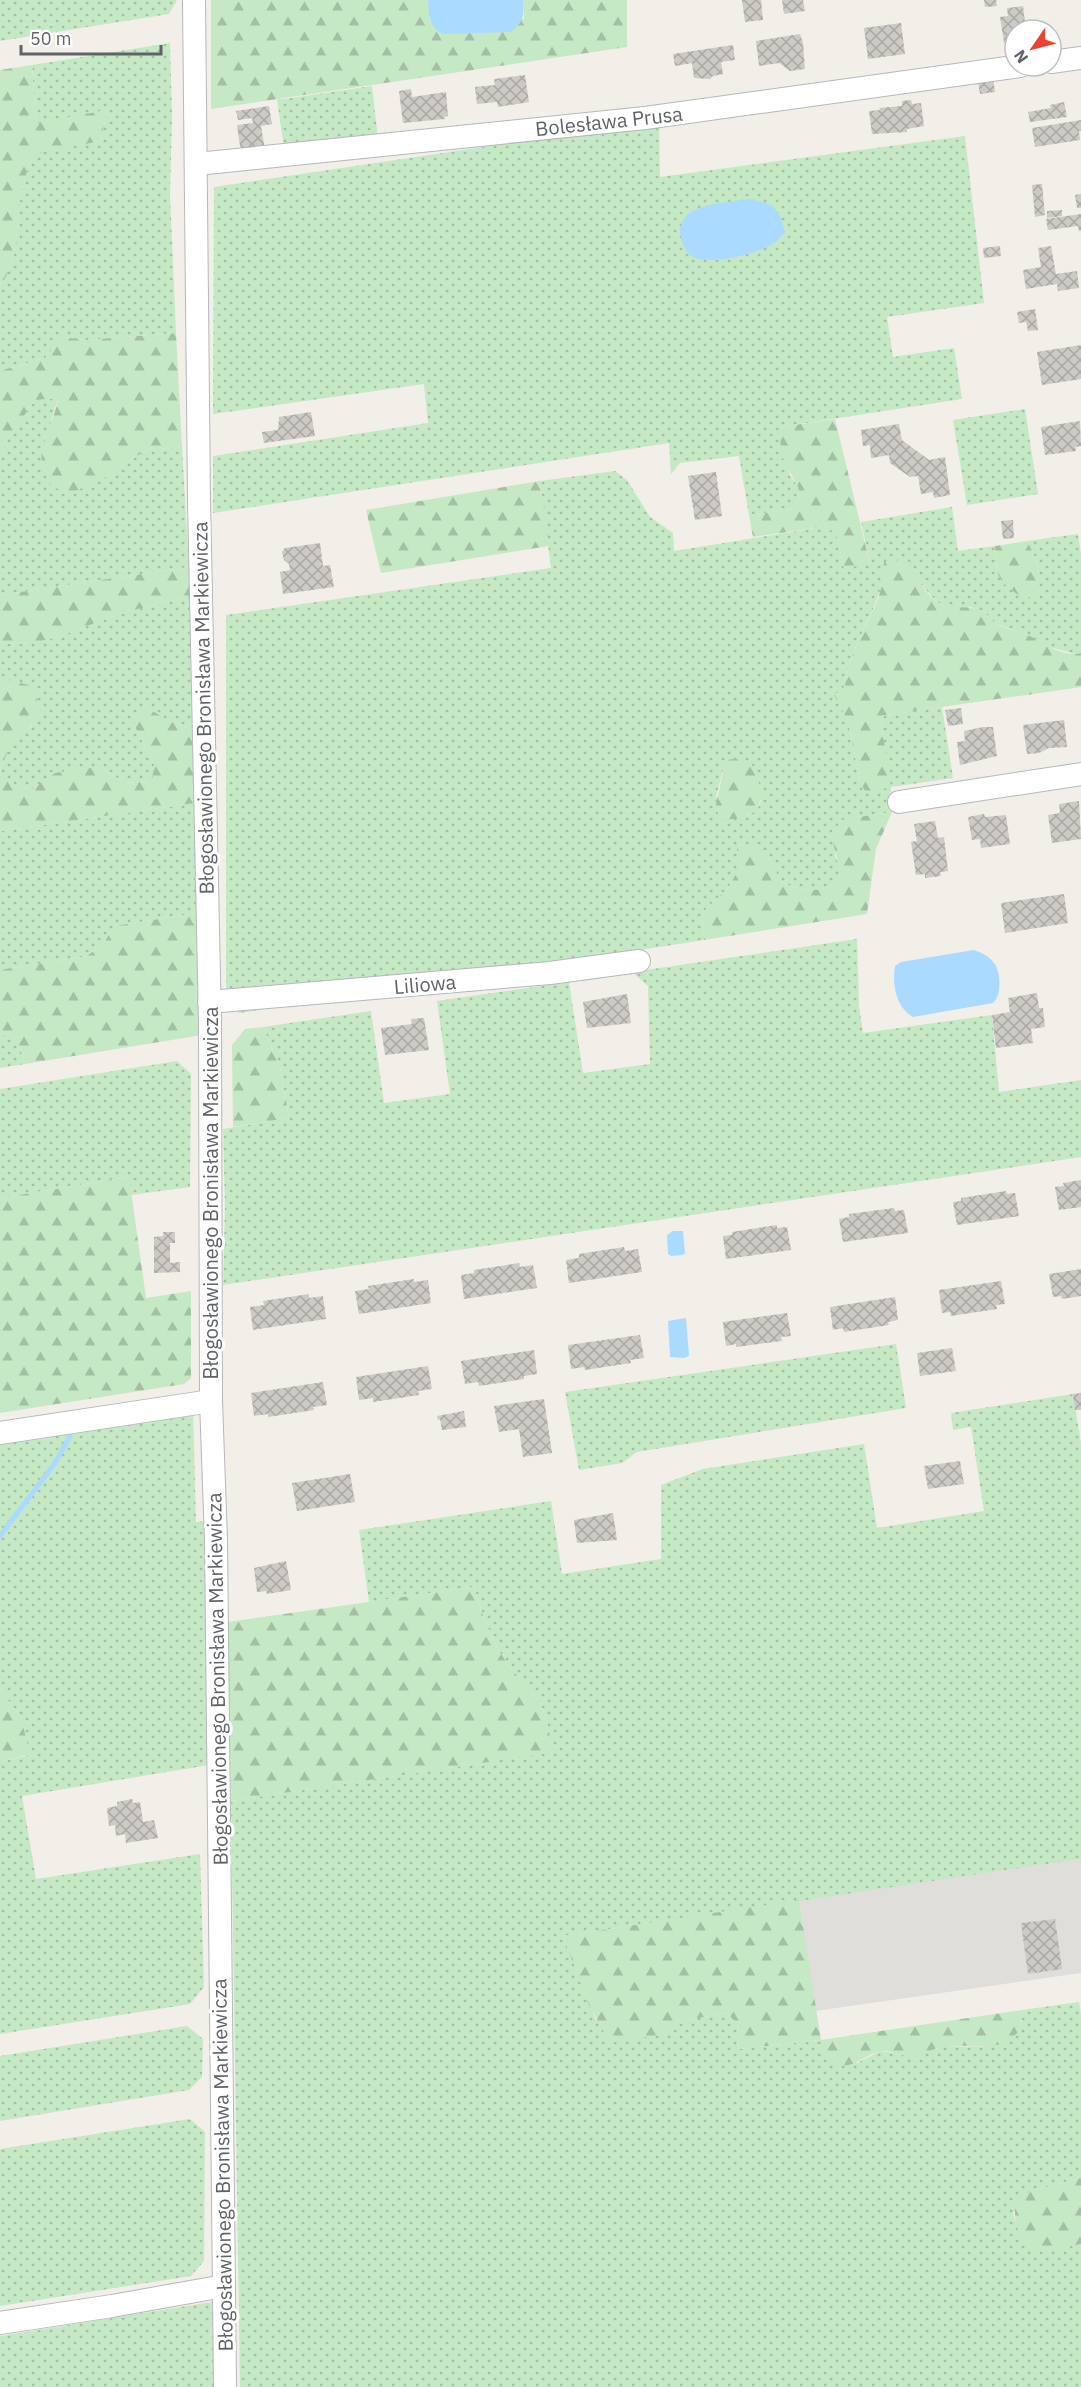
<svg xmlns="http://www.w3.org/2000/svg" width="1081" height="2387" font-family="'IBM Plex Sans',sans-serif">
<defs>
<pattern id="grass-dots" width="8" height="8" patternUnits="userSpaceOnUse" patternTransform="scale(1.5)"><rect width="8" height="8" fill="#c5e8c5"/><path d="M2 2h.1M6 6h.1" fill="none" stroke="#a3c0a4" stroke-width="1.8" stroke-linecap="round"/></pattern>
<pattern id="forest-firs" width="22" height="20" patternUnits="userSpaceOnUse" patternTransform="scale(1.5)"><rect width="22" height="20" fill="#c5e8c5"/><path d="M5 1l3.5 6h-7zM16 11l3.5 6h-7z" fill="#a3c0a4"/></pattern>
<pattern id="building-cross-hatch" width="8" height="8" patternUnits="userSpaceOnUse" patternTransform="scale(1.5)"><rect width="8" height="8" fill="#cccac5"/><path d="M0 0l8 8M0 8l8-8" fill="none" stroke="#a9a8a4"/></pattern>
</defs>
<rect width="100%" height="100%" fill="#f1efe8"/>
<path fill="#e0deda" d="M1081 1859V1973L815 2011 799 1900Z"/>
<g fill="url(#grass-dots)" fill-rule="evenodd">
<path d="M0 0H177L169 14 0 41Z"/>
<path d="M170 43 172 115 170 195 176 333 86 340 62 337 45 358 0 371V286C19 260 16 225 21 194 23 181 29 167 33 153L101 141 107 110 36 124 32 65Z"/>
<path d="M372 86 379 148 286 161 277 100Z"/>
<path d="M659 121 660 177 965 136 984 303 887 317 893 357 954 348 962 399 780 427 790 475 798 487 800 498 791 509 749 515 739 456 680 463 671 474 669 443 213 513V456L428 423 424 384 213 414 214 187Z"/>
<path d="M58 398 46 439 101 480 146 450 182 447 189 567 0 595V460L5 443 35 400Z"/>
<path d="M1025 409 1038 494 967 505 953 420Z"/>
<path d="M615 471 627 480 650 517 673 533 674 551 828 526 837 537 844 568 870 563 861 522 952 507 958 551 995 546C997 579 996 579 1023 598L1039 571 1035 557 1027 541 1078 534 1081 554V653L1075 654 1046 646 1028 635 996 624 984 612 971 607H948L937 602 918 581 882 584C871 624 846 651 845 694 845 704 844 712 848 721L860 781 890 787 880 716 942 707 953 778 891 787 892 812 844 819 835 855 840 868 839 879C821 896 803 890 782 883L769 859 737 848V872L728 888 705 910 702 919 704 940 240 1013 226 1004V615L551 568 540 481ZM724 766 761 801 759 806 748 816 716 797Z"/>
<path d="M189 597 192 729 171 722 134 725 154 764 153 781 125 783 102 768 55 773 32 789 18 788 0 772C5 751 15 738 32 726L9 681 0 678V642C36 650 74 630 108 618 134 609 162 603 189 597Z"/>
<path d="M195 803 196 913 114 926 104 943 87 956 0 970V831Z"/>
<path d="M857 939 859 1005 863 1033 992 1015 999 1092 1081 1080V1157L223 1285 225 1207 223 1129 289 1118 280 1066 263 1027 371 1011 384 1103 450 1094 437 1001 569 982 583 1073 650 1064 648 986 632 972Z"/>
<path d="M5 1034 12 1035 19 1045 25 1064 0 1068V1038Z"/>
<path d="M177 1061 191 1074 190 1187 131 1195 128 1177 0 1198V1089Z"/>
<path d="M896 1344 906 1408 637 1452 622 1463 579 1470 565 1392Z"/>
<path d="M1073 1394 1081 1443V1859L563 1936 596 2020 683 2021 726 2013 737 2023 739 2049 821 2040 857 2063 880 2051 915 2056 945 2046 984 2047 1021 2029 1022 2010 1079 2002 1081 2014V2178L1031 2191 1013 2213 1020 2235 1044 2250 1081 2244V2387H240L231 1801 553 1752C549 1735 547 1714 537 1699 529 1686 516 1676 507 1663 491 1640 482 1614 474 1587L369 1602 359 1530 551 1501 562 1574 661 1559V1485L703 1469 864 1444 877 1528 984 1511 971 1427 953 1430 951 1413Z"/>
<path d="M193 1412 196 1522 206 1521 209 1765 22 1796 36 1879 200 1854 204 1987 190 2004 0 2034V1762L29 1755 21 1718 0 1689V1442Z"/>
<path d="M187 2026 203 2039 202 2077 189 2090 0 2121V2056Z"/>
<path d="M190 2119 205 2132 204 2261 191 2276 0 2306V2149Z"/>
<path d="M212 2302 214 2387H0V2336Z"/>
</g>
<g fill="url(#forest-firs)">
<path d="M211 0H428L430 22 524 19 523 0H627V47L211 109Z"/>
<path d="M32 65 36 123 107 110 101 141 33 154C29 167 23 181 21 195 16 225 19 260 0 286V70Z"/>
<path d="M176 333 182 447 146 450 101 480 73 492 54 488C27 454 52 435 58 398L35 400 5 443 0 460V371L45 358 62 337 86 340Z"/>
<path d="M835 419 870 564 844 568 837 537 828 526 753 537 749 515 791 509 800 498 798 487 781 455 780 427Z"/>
<path d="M540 481 549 546 381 573 366 510Z"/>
<path d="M1027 541C1036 558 1046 579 1034 597L1023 598C996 580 997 579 995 546Z"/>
<path d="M907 559C915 574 922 590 936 601 949 611 966 604 980 610 988 613 991 621 998 625 1006 629 1016 630 1025 634 1043 641 1060 658 1081 653V687L880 716 891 787 866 793 860 781 848 721 834 695 845 686C850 651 865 630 878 599 882 587 883 574 884 562Z"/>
<path d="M189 567V597C162 603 134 609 108 618 75 630 36 650 0 642V595Z"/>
<path d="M0 678 33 686 41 712C27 735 7 743 0 771Z"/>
<path d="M149 709 171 722 192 729 195 803 0 831V772L18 788 32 789 55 773 82 768H102L125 783 152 781 154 764 134 725 136 712Z"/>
<path d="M736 759 752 765C760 781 769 809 746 816 739 819 729 819 722 820L715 809 724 767 723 760Z"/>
<path d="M892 812 876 849 867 914 704 940 702 919 705 910 728 888 737 872V848L759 846 769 859 782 883C803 890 821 896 839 879 841 862 832 848 832 831L844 819Z"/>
<path d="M196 913 202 1035 25 1064 19 1045 12 1035 5 1034 0 1038V970L87 956 104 943 114 926Z"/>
<path d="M263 1027 280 1066 289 1118 233 1127 232 1045 245 1029Z"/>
<path d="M129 1177 146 1298 191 1291V1378L184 1384 0 1413V1198Z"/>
<path d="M474 1587C482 1614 491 1640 507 1663 516 1676 529 1686 537 1699 547 1714 549 1735 554 1752L231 1801 227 1622Z"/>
<path d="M0 1689 21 1718 30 1754 0 1762Z"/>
<path d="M799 1900 821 2040 1022 2010 1021 2029C995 2057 974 2042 943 2047 933 2048 923 2056 913 2056 902 2057 892 2050 881 2051 866 2053 855 2069 838 2065 826 2062 824 2051 820 2040L739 2049 737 2023 726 2013 683 2021 672 2033 610 2043 589 2005 563 1936Z"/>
<path d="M1081 2178V2244C1070 2246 1055 2251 1044 2250 1018 2249 1012 2220 1016 2199L1031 2191Z"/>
</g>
<g fill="#aadaff">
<path d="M428 0H523C524 16 524 23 510 32L443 34C428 26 429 15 428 0Z"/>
<path d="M749 199C773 203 779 208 785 232 782 235 779 239 776 242 761 253 708 267 692 256 684 250 681 241 680 232 680 224 684 217 691 212 707 203 731 202 749 199Z"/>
<path d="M974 950C982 953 989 956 994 963 1001 972 1002 996 993 1003L913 1017C896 1007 892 985 895 966L901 962Z"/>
<path d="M673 1231H683L685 1253 682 1255 671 1256 668 1254 667 1235Z"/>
<path d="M686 1318 689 1356 684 1358 670 1357 668 1321Z"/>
</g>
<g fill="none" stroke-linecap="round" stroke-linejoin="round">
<path stroke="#aadaff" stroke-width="5" d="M0 1536 55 1463 70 1436"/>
</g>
<g fill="url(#building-cross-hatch)">
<path d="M742 0H761L763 20 745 22Z"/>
<path d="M782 0H803L805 11 784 14Z"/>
<path d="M984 0H996L997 6 985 7Z"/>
<path d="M1023 6 1026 30H1015V42L1004 43 1000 17 1008 16 1007 8Z"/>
<path d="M901 23 905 54 868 59 864 28Z"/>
<path d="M800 34 803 43 805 69 790 71 779 63 759 66 756 41Z"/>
<path d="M733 45 735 60 721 62 723 74 713 76 710 79 694 78 692 63 675 66 673 54Z"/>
<path d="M525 75 529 102 498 107 497 102 477 104 475 87 495 85 494 79Z"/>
<path d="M993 79 995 92 980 94 978 82Z"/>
<path d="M411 89 412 97 446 92 448 116 444 117 445 119 403 123 399 91Z"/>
<path d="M911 100 912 104 921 103 924 126 907 129V132L872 134 869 111 880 110 879 108 902 106V101Z"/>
<path d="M1064 102 1067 117 1030 122 1028 112 1051 108 1050 105Z"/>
<path d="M269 106 272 124 261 126 265 150 241 153 237 125 253 123 252 118 238 120 236 111Z"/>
<path d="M1081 120V131H1079L1080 140 1035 147 1032 128Z"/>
<path d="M1042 184 1045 215 1035 217 1032 185Z"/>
<path d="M1081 194V208H1077L1075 195Z"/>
<path d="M1062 210V216L1047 218V211Z"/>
<path d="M1081 214V231H1079L1078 226 1048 230 1046 219Z"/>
<path d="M1000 246 1001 256 984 258 983 248Z"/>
<path d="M1051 246 1056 274 1077 271 1079 288 1058 291 1057 284 1026 289 1023 270 1041 267 1038 248Z"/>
<path d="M1035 309 1038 330 1028 331 1026 322 1019 323 1017 312Z"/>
<path d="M1081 345V379L1042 385 1037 352Z"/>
<path d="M311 412 315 436 264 443 262 432 278 430 279 417Z"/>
<path d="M1080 421 1081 446 1075 447 1076 451 1045 455 1041 427Z"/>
<path d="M899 424 902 440 929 460 945 457 950 495 934 498 933 492 921 494 918 476 910 477 890 463 889 455 871 458 870 445 863 446 861 430Z"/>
<path d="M716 472 722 516 695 520 688 476Z"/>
<path d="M1013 520 1014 538 1003 539 1001 521Z"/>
<path d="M320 543 323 566 330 565 334 587 283 594 280 572 290 570 289 564 284 560 282 552 285 548Z"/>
<path d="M961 708 963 724 948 726 945 710Z"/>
<path d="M1064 720 1067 747 1049 748 1039 753 1027 754 1023 725Z"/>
<path d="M983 727H993L997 756 960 765 957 742 965 741 964 731Z"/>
<path d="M1079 801 1081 839 1052 843 1048 815 1060 813 1059 804Z"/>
<path d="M984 814 985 817 1006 815 1010 844 981 848 980 839 972 840 968 817Z"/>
<path d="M935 821 938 838 944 837 948 871 940 872 941 876 925 878V874L916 875 911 842 917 841 914 824Z"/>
<path d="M1064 894 1068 923 1005 933 1001 903Z"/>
<path d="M1037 993 1039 1008H1043L1045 1027 1031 1029 1033 1043 996 1048 992 1015 1010 1012 1008 998Z"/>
<path d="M627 994 631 1023 587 1028 583 1002Z"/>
<path d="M424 1018 429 1050 385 1055 381 1028 412 1024 411 1019Z"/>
<path d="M1081 1180V1207L1059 1210 1055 1187 1064 1186 1063 1183Z"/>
<path d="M1006 1191 1007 1194 1015 1193 1019 1216 957 1225 953 1202 961 1201V1198Z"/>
<path d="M894 1208 895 1211 904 1210 908 1233 843 1242 839 1219 849 1217V1214Z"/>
<path d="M777 1225V1228L787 1227 791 1250 726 1259 723 1236 732 1235V1232Z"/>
<path d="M163 1232H175V1243H170V1263L180 1262V1272L154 1273V1237L163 1236Z"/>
<path d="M624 1247 625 1251 638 1249 642 1272 569 1283 566 1260 579 1258V1254Z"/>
<path d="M519 1263 520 1267 533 1265 537 1288 464 1299 461 1275 474 1273V1270Z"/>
<path d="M1081 1269V1296L1062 1299 1061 1296 1053 1297 1049 1274Z"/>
<path d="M414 1279V1282L428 1280 431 1303 359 1314 355 1291 369 1289 368 1286Z"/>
<path d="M1001 1281 1005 1304 996 1305 997 1309 951 1316 950 1312 942 1313 939 1290Z"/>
<path d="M309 1294V1298L323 1296 326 1319 253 1330 250 1307 264 1305 263 1301Z"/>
<path d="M895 1297 898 1320 888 1322 889 1325 844 1332 843 1328 833 1330 830 1307Z"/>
<path d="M787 1313 791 1336 781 1337 782 1341 736 1347V1344L726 1346 723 1322Z"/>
<path d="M640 1335 644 1358 630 1360 631 1363 585 1370 584 1367 571 1369 568 1345Z"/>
<path d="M952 1348 956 1371 920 1376 917 1353Z"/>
<path d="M534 1350 537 1374 524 1376V1379L479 1386 478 1382 465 1384 461 1361Z"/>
<path d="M428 1366 432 1389 418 1391 419 1395 373 1402V1398L359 1400 356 1377Z"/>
<path d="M323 1382 327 1405 313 1407 314 1410 268 1417V1414L254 1416 251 1393Z"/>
<path d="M1081 1393V1410H1075L1073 1394Z"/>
<path d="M544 1399 552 1453 523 1457 519 1429 499 1432 494 1406Z"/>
<path d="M464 1411 466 1427 442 1430 440 1419 438 1420 437 1416Z"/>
<path d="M960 1461 964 1484 928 1489 924 1466Z"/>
<path d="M350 1474 355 1502 297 1511 292 1483Z"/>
<path d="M613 1513 617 1540 577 1543 574 1520Z"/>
<path d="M286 1561 291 1590 267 1594 266 1591 257 1592 254 1568Z"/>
<path d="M132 1799 133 1803 140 1802 143 1822 154 1820 158 1838 126 1843 125 1834 116 1836 115 1825 109 1826 107 1808 117 1806V1802Z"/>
<path d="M1055 1919 1062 1969 1028 1974 1021 1923Z"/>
</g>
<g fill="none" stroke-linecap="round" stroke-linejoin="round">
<defs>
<g id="minor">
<path d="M194 0 199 501 210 1024 211 1401 216 1540 225 2387"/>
<path d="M1051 62 1081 58"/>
<path d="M197 164 645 118 1020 66"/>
<path d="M899 802 1081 774"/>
<path d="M209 1002 550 973 639 961"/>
<path d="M0 1433 211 1401"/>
<path d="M0 2323 112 2306 224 2286"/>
</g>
</defs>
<use href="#minor" stroke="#b5b8bc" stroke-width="24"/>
<use href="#minor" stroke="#fff" stroke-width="22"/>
</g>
<g text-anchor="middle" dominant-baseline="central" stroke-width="6" stroke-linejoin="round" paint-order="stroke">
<g font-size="20" fill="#5f6368" stroke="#fff">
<text transform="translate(609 121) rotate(-6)">Bolesława Prusa</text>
<text transform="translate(203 708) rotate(-91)">Błogosławionego Bronisława Markiewicza</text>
<text transform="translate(425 984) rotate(-5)">Liliowa</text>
<text transform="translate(210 1193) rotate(-90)">Błogosławionego Bronisława Markiewicza</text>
<text transform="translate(217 1679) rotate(-91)">Błogosławionego Bronisława Markiewicza</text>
<text transform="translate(222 2165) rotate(-91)">Błogosławionego Bronisława Markiewicza</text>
</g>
</g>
<g transform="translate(1033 48) rotate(235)"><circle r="28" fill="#ffffff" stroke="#bfc1c3" stroke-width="1.5"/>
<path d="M0-4.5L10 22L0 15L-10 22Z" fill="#ea4335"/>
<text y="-9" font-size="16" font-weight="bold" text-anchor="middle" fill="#5f6368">N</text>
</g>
<path d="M21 45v9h140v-9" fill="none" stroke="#5f6368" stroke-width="3"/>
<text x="30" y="45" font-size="18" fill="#5f6368" stroke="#ffffff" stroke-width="4.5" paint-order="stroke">50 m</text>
</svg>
